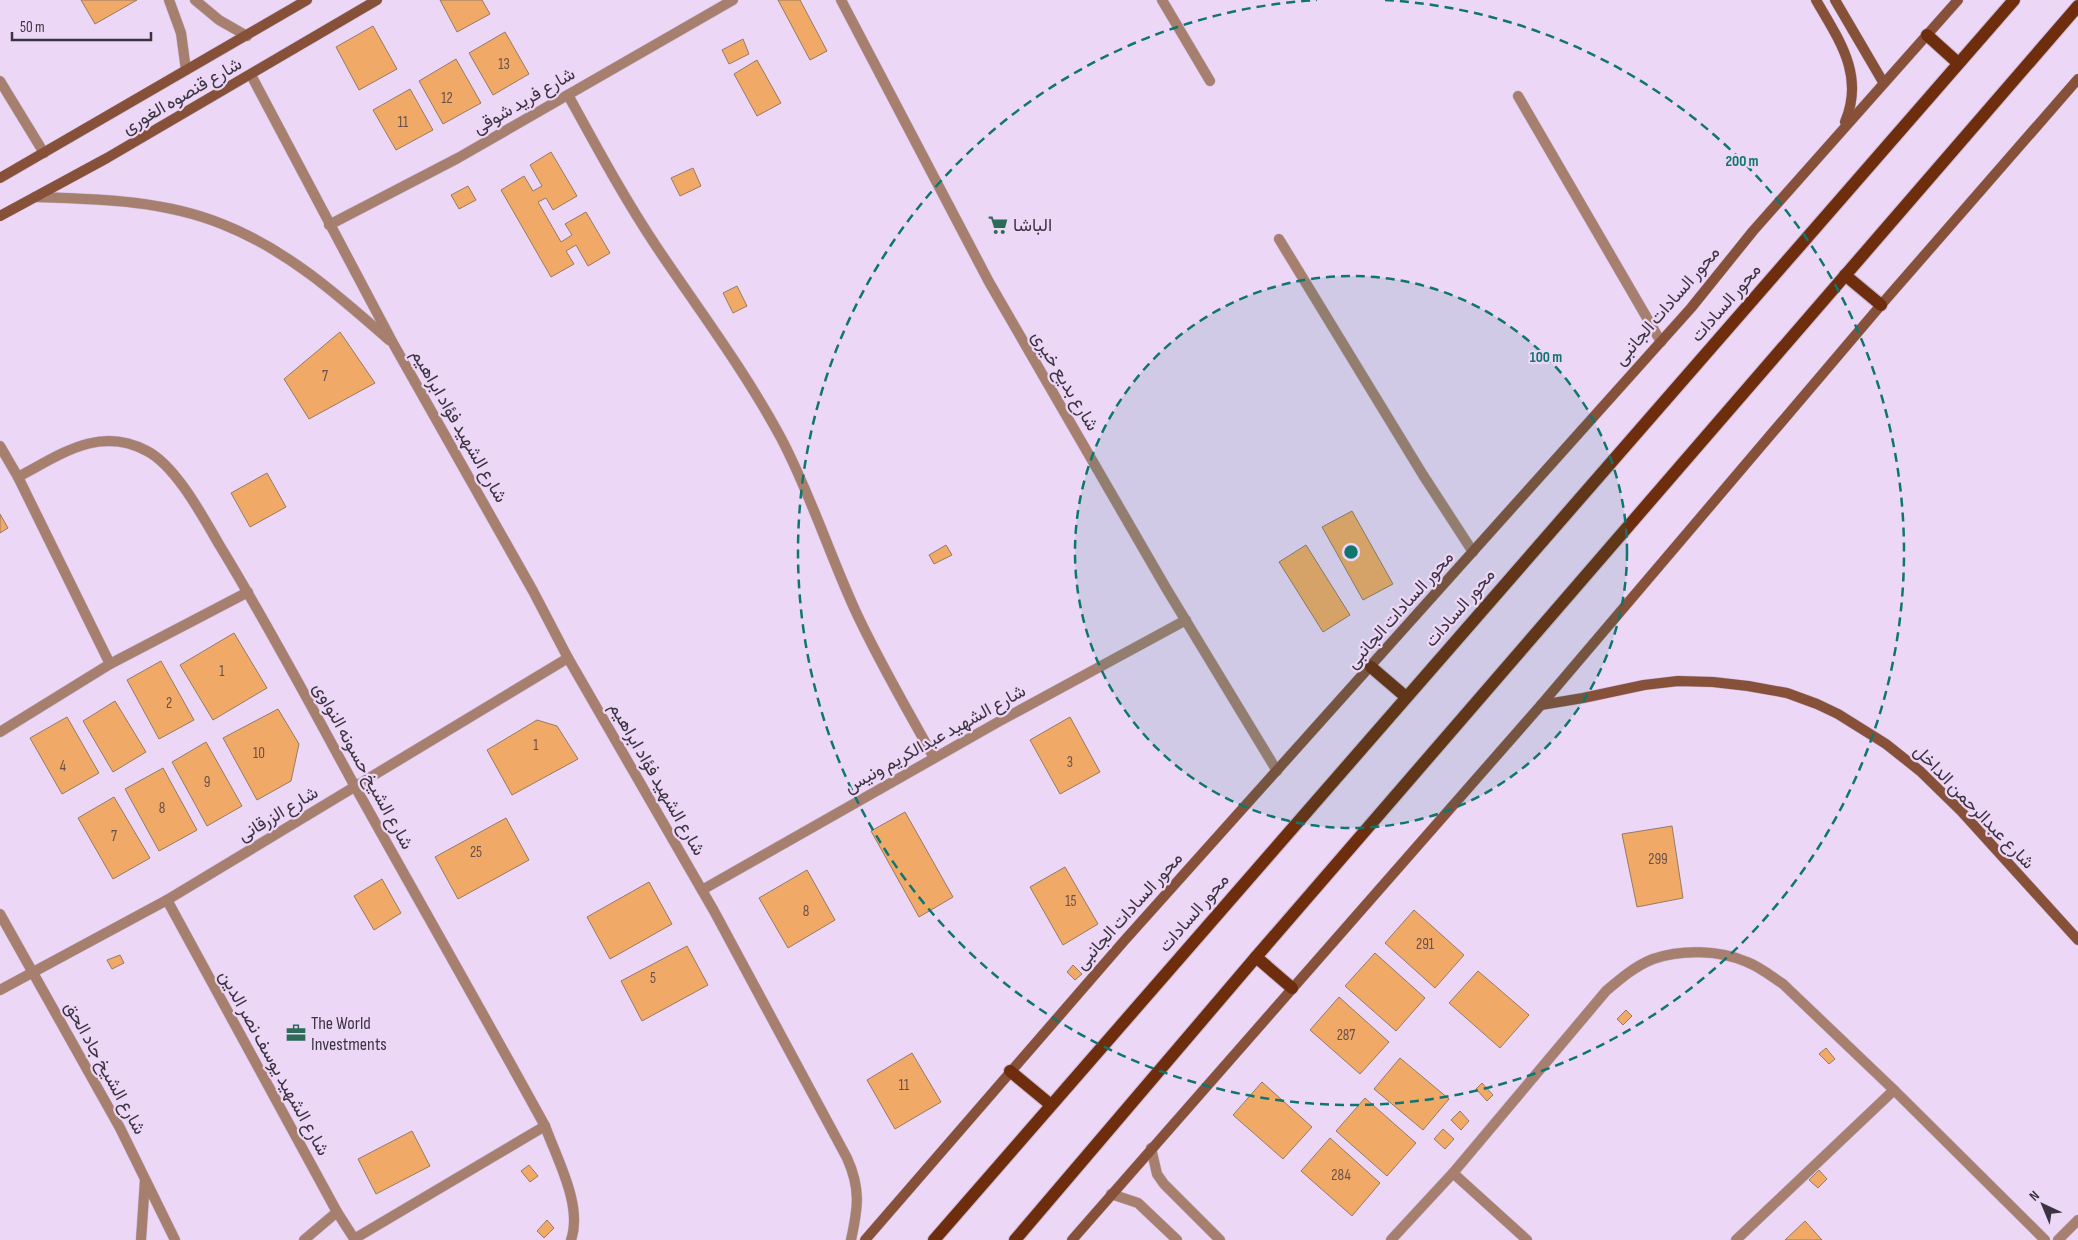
<svg xmlns="http://www.w3.org/2000/svg" width="2078" height="1240" font-family="'Sofia Sans Condensed',Vazirmatn,sans-serif">
<rect width="100%" height="100%" fill="#ecd7f7"/>
<g fill="#f1a967" stroke="#967a63">
<path d="M81 0H137L95 24Z"/>
<path d="M440 0H482L490 14 457 32Z"/>
<path d="M778 0H800L827 51 810 60Z"/>
<path d="M373 26 397 69 359 90 336 47Z"/>
<path d="M505 32 529 74 493 95 469 53Z"/>
<path d="M743 39 749 54 729 64 722 50Z"/>
<path d="M456 59 481 103 443 124 419 81Z"/>
<path d="M757 60 781 103 757 116 734 74Z"/>
<path d="M410 89 433 130 396 150 373 110Z"/>
<path d="M551 152 577 196 553 210 546 198 538 202 561 242 572 235 565 224 586 212 610 253 588 266 576 245 566 251 574 264 551 277 501 190 524 176 533 191 542 186 530 165Z"/>
<path d="M693 168 701 186 680 196 671 178Z"/>
<path d="M468 186 476 200 459 209 451 195Z"/>
<path d="M737 286 747 306 733 313 723 293Z"/>
<path d="M340 332 375 383 309 419 284 379Z"/>
<path d="M267 473 286 507 250 527 231 493Z"/>
<path d="M1352 511 1393 584 1363 600 1322 527Z"/>
<path d="M0 514 8 528 0 533Z"/>
<path d="M946 545 952 555 934 564 929 555Z"/>
<path d="M1306 545 1350 615 1323 632 1279 562Z"/>
<path d="M234 633 267 688 213 720 180 665Z"/>
<path d="M161 661 194 720 159 739 127 680Z"/>
<path d="M115 701 146 752 113 772 83 721Z"/>
<path d="M278 709 299 744 291 781 257 800 223 738Z"/>
<path d="M67 717 99 773 62 794 30 738Z"/>
<path d="M1070 717 1100 772 1060 794 1030 740Z"/>
<path d="M537 720 557 726 578 759 512 795 487 750Z"/>
<path d="M206 742 242 806 207 826 172 762Z"/>
<path d="M163 768 197 830 159 851 125 789Z"/>
<path d="M114 797 150 858 113 879 78 818Z"/>
<path d="M905 812 953 897 919 917 871 831Z"/>
<path d="M506 818 529 860 458 899 435 857Z"/>
<path d="M1672 826 1683 898 1637 907 1622 834Z"/>
<path d="M1065 867 1098 924 1063 945 1030 887Z"/>
<path d="M807 870 835 920 788 948 759 898Z"/>
<path d="M382 879 401 913 374 930 354 896Z"/>
<path d="M649 882 672 924 610 959 587 917Z"/>
<path d="M1414 910 1464 955 1435 988 1385 943Z"/>
<path d="M687 946 708 985 642 1021 621 981Z"/>
<path d="M1375 953 1425 998 1396 1031 1345 986Z"/>
<path d="M120 955 124 963 112 969 107 960Z"/>
<path d="M1073 965 1082 974 1075 980 1067 972Z"/>
<path d="M1478 971 1529 1015 1500 1048 1449 1003Z"/>
<path d="M1339 997 1389 1042 1360 1074 1310 1030Z"/>
<path d="M1626 1010 1632 1016 1623 1025 1617 1019Z"/>
<path d="M1826 1048 1835 1059 1829 1064 1819 1054Z"/>
<path d="M912 1053 941 1102 895 1129 867 1080Z"/>
<path d="M1400 1058 1449 1099 1423 1130 1374 1089Z"/>
<path d="M1262 1082 1312 1127 1283 1159 1233 1115Z"/>
<path d="M1482 1083 1493 1095 1487 1101 1476 1089Z"/>
<path d="M1365 1098 1416 1143 1387 1176 1336 1131Z"/>
<path d="M1460 1111 1469 1121 1461 1130 1451 1120Z"/>
<path d="M1443 1129 1454 1139 1445 1149 1434 1139Z"/>
<path d="M412 1131 430 1166 376 1194 358 1159Z"/>
<path d="M1330 1138 1380 1183 1352 1216 1301 1171Z"/>
<path d="M529 1165 538 1176 530 1182 521 1171Z"/>
<path d="M1819 1170 1827 1179 1818 1188 1809 1180Z"/>
<path d="M547 1220 554 1228 544 1238 537 1231Z"/>
<path d="M1805 1221 1822 1240H1785Z"/>
</g>
<g fill="none" stroke-linecap="round" stroke-linejoin="round">
<defs>
<g id="street">
<path d="M169 0 181 33 186 70"/>
<path d="M195 0 219 20 247 36"/>
<path d="M841 0 989 282 1166 588 1277 771"/>
<path d="M1162 0 1210 81"/>
<path d="M251 75 394 345 533 591 568 658 714 911 847 1158C861 1189 858 1208 851 1240"/>
<path d="M0 81 44 153"/>
<path d="M568 95C596 146 624 198 656 246 699 310 745 371 781 438 810 493 829 553 855 610 878 660 907 709 934 758"/>
<path d="M1518 96 1661 342"/>
<path d="M35 197C98 199 163 200 222 224 286 249 338 295 389 340"/>
<path d="M329 225 458 158 733 0"/>
<path d="M1279 239 1423 475 1473 552"/>
<path d="M0 446 18 477 110 664"/>
<path d="M18 477C60 455 99 425 147 451 176 466 203 517 220 546 267 623 309 702 352 781 416 896 482 1011 545 1126 557 1159 583 1206 571 1240"/>
<path d="M0 732 110 664 248 592"/>
<path d="M702 890 998 722 1186 620"/>
<path d="M167 900 337 1212 355 1240"/>
<path d="M0 914 120 1128 175 1240"/>
<path d="M0 990 167 900 568 658"/>
<path d="M1151 1148 1157 1174 1164 1184 1220 1240"/>
<path d="M1453 1173 1527 1240"/>
<path d="M1111 1194 1138 1203 1177 1240"/>
<path d="M354 1239 545 1126"/>
<path d="M141 1240 145 1180"/>
<path d="M304 1240 337 1212"/>
<path d="M1391 1240 1453 1173 1606 991C1620 979 1635 966 1653 959 1681 949 1720 950 1747 962 1760 967 1771 976 1783 984L1894 1090 2045 1240"/>
<path d="M1736 1240 1894 1090"/>
<path d="M2058 1240 2078 1220"/>
</g>
<g id="secondary">
<path d="M1816 0C1839 40 1865 75 1845 122"/>
<path d="M1835 0 1883 82"/>
<path d="M0 178 307 0"/>
<path d="M0 216 107 158 377 0"/>
<path d="M1541 705 1583 698 1644 685 1678 681 1713 682 1748 686 1787 693 1817 704 1838 714 1886 744 1920 771 1961 811 2078 940"/>
<path d="M865 1240 1124 941 1691 308 1753 231 1958 0"/>
<path d="M1072 1240 1541 705 1881 305 2078 79"/>
</g>
<g id="primary">
<path d="M1927 35 1958 63"/>
<path d="M1845 275 1881 305"/>
<path d="M1371 667 1406 697"/>
<path d="M1256 957 1292 988"/>
<path d="M1010 1071 1051 1105"/>
<path d="M934 1240 2014 0"/>
<path d="M1015 1240 1256 957 2078 6"/>
</g>
</defs>
<use href="#street" stroke="#c9b6d2" stroke-width="11"/>
<use href="#secondary" stroke="#c9b6d2" stroke-width="11"/>
<use href="#primary" stroke="#c9b6d2" stroke-width="14"/>
<use href="#street" stroke="#a67f6f" stroke-width="10"/>
<use href="#secondary" stroke="#865039" stroke-width="10"/>
<use href="#primary" stroke="#6e2e0d" stroke-width="12"/>
</g>
<circle cx="1351" cy="552" r="276" fill="#0f766e" fill-opacity=".12"/>
<g fill="none" stroke="#0f766e" stroke-width="2.5" stroke-dasharray="9 6">
<circle cx="1351" cy="552" r="276"/>
<path d="M1385 0A553 553 0 1 1 1317 0"/>
</g>
<defs>
<symbol id="supermarket-bare" viewBox="-9 -9 18 18"><path d="M-6-5.5h2.5l.6 2H6L4.5 2H-2.5L-4.4-4H-6ZM-1.5 3.2a1.3 1.3 0 1 0 .1 0ZM3 3.2a1.3 1.3 0 1 0 .1 0Z" fill="#2d6b58" stroke="#ecd7f7" stroke-width="2.5" paint-order="stroke"/></symbol>
<symbol id="office-bare" viewBox="-9 -9 18 18"><path d="M-6-3h4V-5.5h4V-3h4V5H-6ZM-1-4.5V-3h2v-1.5ZM-6 0V1H6V0Z" fill="#2d6b58" stroke="#ecd7f7" stroke-width="2.5" paint-order="stroke"/></symbol>
</defs>
<g fill-rule="evenodd">
<use href="#supermarket-bare" x="984" y="211" width="28" height="28"/>
<use href="#office-bare" x="282" y="1019" width="28" height="28"/>
</g>
<g text-anchor="middle" dominant-baseline="central" stroke-width="4.5" stroke-linejoin="round" paint-order="stroke">
<g font-size="15" fill="#69504a">
<text x="504" y="64">13</text>
<text x="447" y="98">12</text>
<text x="403" y="122">11</text>
<text x="325" y="376">7</text>
<text x="222" y="671">1</text>
<text x="169" y="703">2</text>
<text x="536" y="745">1</text>
<text x="259" y="753">10</text>
<text x="1070" y="762">3</text>
<text x="63" y="766">4</text>
<text x="207" y="782">9</text>
<text x="162" y="808">8</text>
<text x="114" y="836">7</text>
<text x="476" y="852">25</text>
<text x="1658" y="859">299</text>
<text x="1071" y="901">15</text>
<text x="806" y="911">8</text>
<text x="1425" y="944">291</text>
<text x="653" y="978">5</text>
<text x="1346" y="1035">287</text>
<text x="904" y="1085">11</text>
<text x="1341" y="1175">284</text>
</g>
<g font-size="18" fill="#3c3340" stroke="#ecd7f7">
<text transform="translate(182 96) rotate(-30)">شارع قنصوه الغورى</text>
<text transform="translate(524 101) rotate(-30)">شارع فريد شوقى</text>
<text transform="translate(1726 303) rotate(-49)">محور السادات</text>
<text transform="translate(1667 306) rotate(-49)">محور السادات الجانبى</text>
<text transform="translate(1065 381) rotate(59)">شارع بديع خيرى</text>
<text transform="translate(459 426) rotate(60)">شارع الشهيد فؤاد ابراهيم</text>
<text transform="translate(1460 608) rotate(-49)">محور السادات</text>
<text transform="translate(1400 610) rotate(-48)">محور السادات الجانبى</text>
<text transform="translate(935 739) rotate(-29)">شارع الشهيد عبدالكريم ونيس</text>
<text transform="translate(363 766) rotate(61)">شارع الشيخ حسونه النواوى</text>
<text transform="translate(657 779) rotate(60)">شارع الشهيد فؤاد ابراهيم</text>
<text transform="translate(1974 807) rotate(46)">شارع عبدالرحمن الداخل</text>
<text transform="translate(278 814) rotate(-31)">شارع الزرقانى</text>
<text transform="translate(1129 911) rotate(-48)">محور السادات الجانبى</text>
<text transform="translate(1194 913) rotate(-49)">محور السادات</text>
<text transform="translate(274 1063) rotate(61)">شارع الشهيد يوسف نصر الدين</text>
<text transform="translate(105 1068) rotate(61)">شارع الشيخ جاد الحق</text>
</g>
<g font-size="18" fill="#3c3340" stroke="#ecd7f7" text-anchor="start">
<text x="1013" y="225">الباشا</text>
<text x="311" y="1023">The World<tspan x="311" dy="21">Investments</tspan></text>
</g>
</g>
<circle cx="1351" cy="552" r="8" fill="#0f766e" stroke="#ecd7f7" stroke-width="2.5"/>
<g font-size="15" text-anchor="middle" font-weight="bold" fill="#0f766e" stroke="#ecd7f7" stroke-width="4.5" stroke-linejoin="round" paint-order="stroke">
<text x="1742" y="166">200 m</text>
<text x="1546" y="362">100 m</text>
</g>
<g transform="translate(2043 1205) rotate(316)" stroke="#ecd7f7" stroke-width="4" paint-order="stroke">
<path d="M0-4L9 19L0 12L-9 19Z" fill="#3c3340"/>
<text y="-8" font-size="14" font-weight="bold" text-anchor="middle" fill="#3c3340">N</text>
</g>
<path d="M12 32v8h139v-8" fill="none" stroke="#3c3340" stroke-width="2.5"/>
<text x="20" y="32" font-size="15" fill="#3c3340" stroke="#ecd7f7" stroke-width="4" paint-order="stroke">50 m</text>
</svg>
